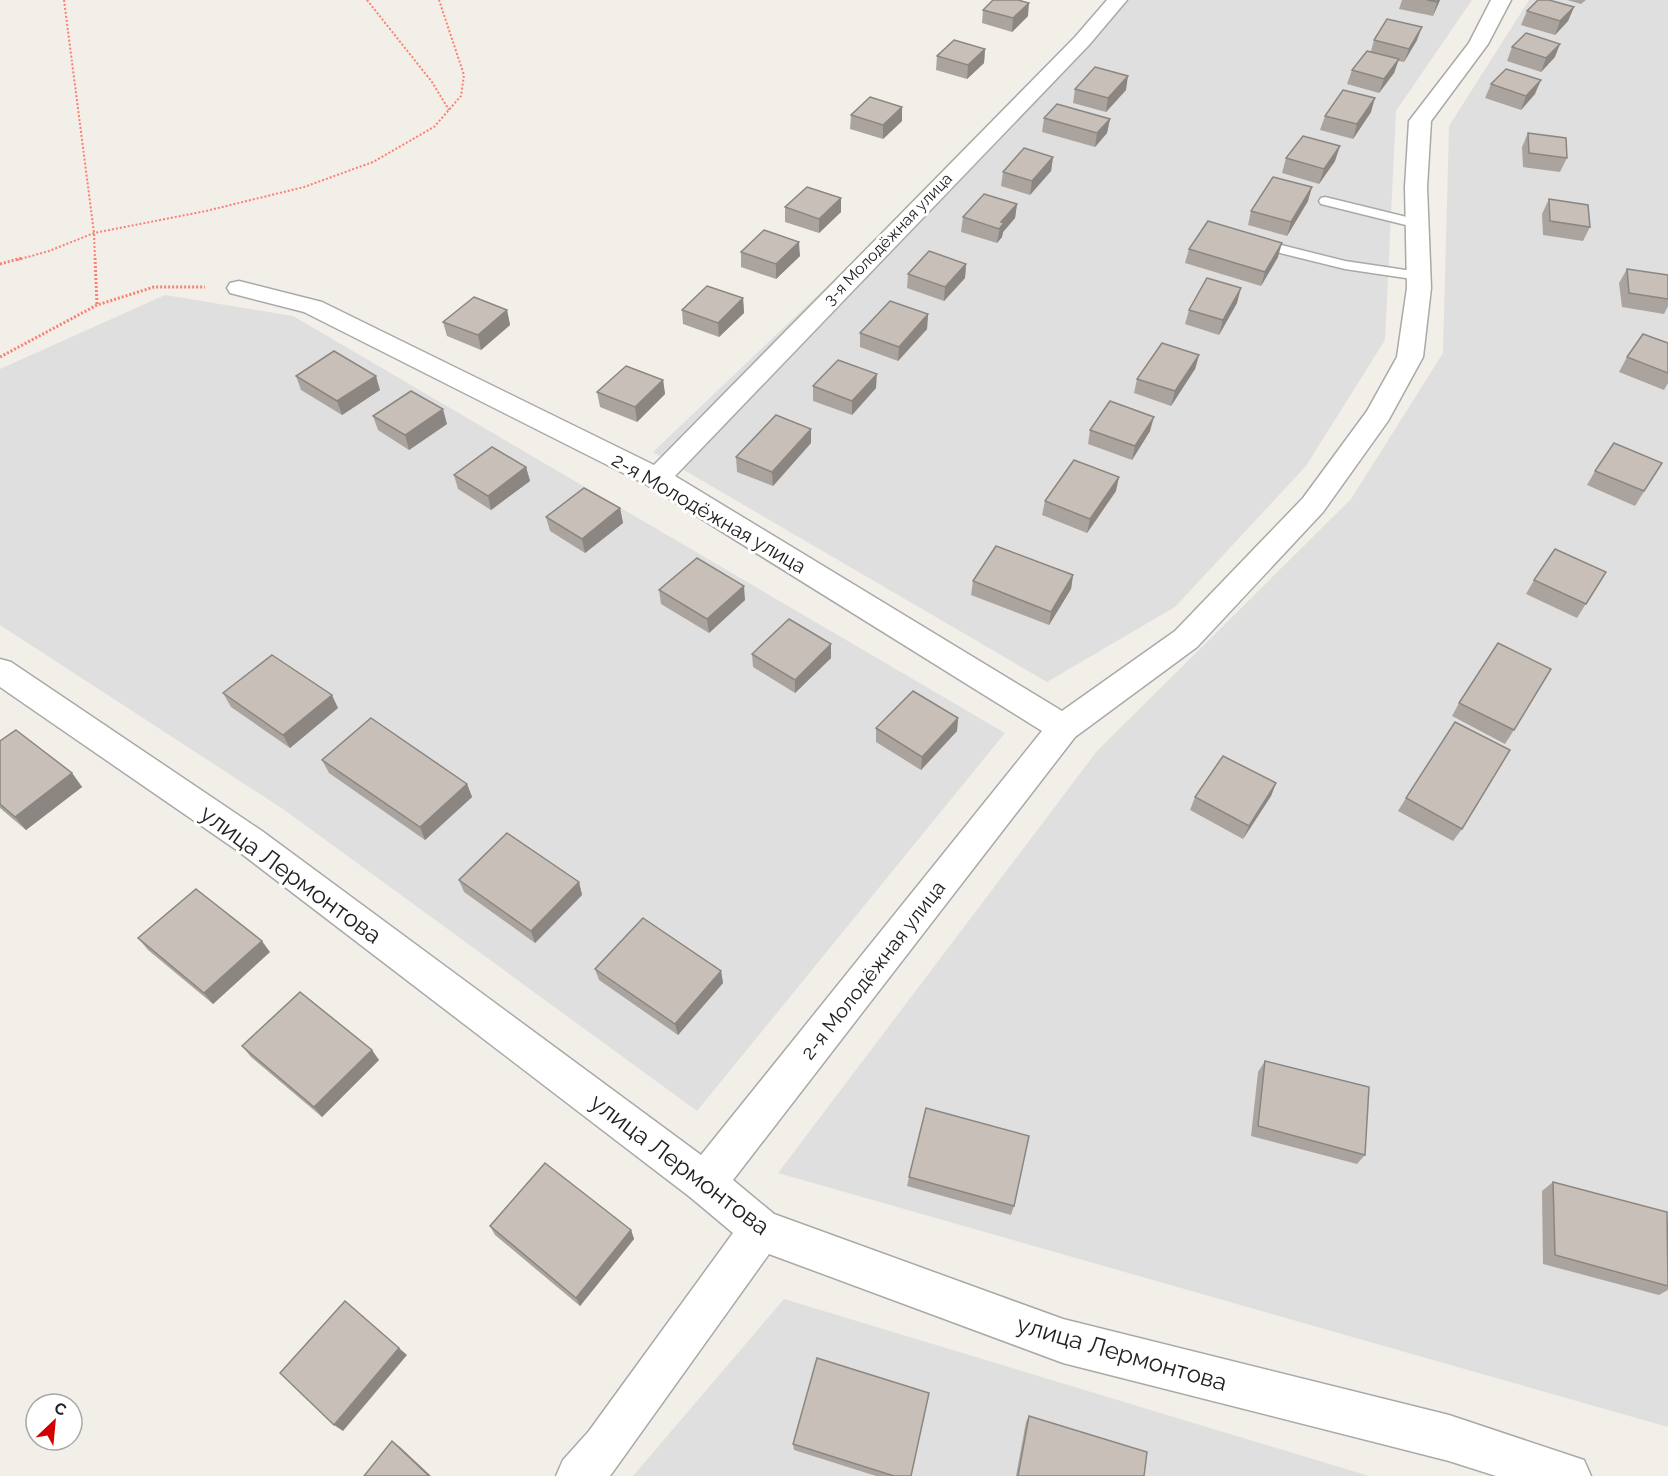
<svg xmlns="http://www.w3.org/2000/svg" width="1668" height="1476" font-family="Raleway,sans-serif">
<rect width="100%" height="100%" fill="#f2efe9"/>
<g fill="#e0dfdf">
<path d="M1128 0H1472L1396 111 1385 340 1306 466 1175 607 1047 682 653 452Z"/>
<path d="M1529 0H1668V1427L778 1173 1097 751 1351 499 1443 353 1449 126Z"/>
<path d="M165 295 293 316 1005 733 697 1111 283 809 0 625V369Z"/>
<path d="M784 1299 1369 1476H633Z"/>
</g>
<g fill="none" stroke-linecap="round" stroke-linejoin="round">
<defs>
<g id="service">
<path d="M1325 197 1423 221 1424 224 1418 228 1321 204 1319 201 1321 198Z"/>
<path d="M1273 243 1345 261 1419 272 1426 276 1419 280 1345 269 1268 250 1266 247 1268 244Z"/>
</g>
<path id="minor" d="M1107 0H1127L1089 45 675 476 1062 711 1175 631 1303 498 1367 411 1397 357 1407 288 1405 187 1409 121 1469 43 1491 0H1511L1488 44 1431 121 1427 187 1431 288 1423 357 1388 421 1323 512 1197 647 1075 737 733 1180 774 1214 1063 1319 1449 1415 1584 1460 1591 1476H1496L1449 1461 1063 1363 769 1254 610 1476H556L563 1460 589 1431 733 1233 690 1197 238 851 0 687V659L11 662 262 831 701 1155 1042 731 647 485 304 312 230 293 227 288 230 283 239 281 322 302 654 465 1075 37Z"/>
</defs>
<use href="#service" stroke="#a9a9a9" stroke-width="3"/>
<use href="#minor" stroke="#a9a9a9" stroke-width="3"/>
<g stroke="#fa8072" stroke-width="2" stroke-dasharray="2 2" stroke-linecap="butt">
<path d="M64 0 94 233 95 260"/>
<path d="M367 0 432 82 449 110"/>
<path d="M17 260 49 251 94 233 206 211 304 187 373 162 434 127 461 96 464 75 439 0"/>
</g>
<g stroke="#fa8072" stroke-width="3" stroke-dasharray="2 2" stroke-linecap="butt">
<path d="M95 258 97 305"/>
<path d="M0 264 22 258"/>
<path d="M0 357 97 305 154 287H205"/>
</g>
<use href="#service" fill="#fff" fill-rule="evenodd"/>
<use href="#minor" fill="#fff" fill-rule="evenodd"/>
</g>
<g fill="#aba49e">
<path d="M1402 0H1440L1433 16 1399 9Z"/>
<path d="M1567 0H1586L1581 4Z"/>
<path d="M1574 7 1568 21 1555 35 1521 25 1527 11Z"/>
<path d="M983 10 1028 16 1012 32 982 23Z"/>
<path d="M1374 40H1417L1404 62 1398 61 1394 73 1379 93 1347 84 1352 70 1371 51Z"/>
<path d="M1512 47 1555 57 1541 72 1507 61Z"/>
<path d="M985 49 984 63 967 79 936 70 937 56Z"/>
<path d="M1491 84 1535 94 1521 110 1485 98Z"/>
<path d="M1075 89 1126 90 1106 112 1073 103Z"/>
<path d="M1371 112 1353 139 1320 130 1325 116Z"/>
<path d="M851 115 902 121 883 139 850 129Z"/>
<path d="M1044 118 1110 119 1107 133 1095 147 1042 132Z"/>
<path d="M1528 133 1567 158 1560 172 1523 167 1522 147Z"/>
<path d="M1053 157 1051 171 1030 195 1001 186 1003 172Z"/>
<path d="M1286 158 1335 161 1319 184 1282 173Z"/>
<path d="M841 198V212L819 233 785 222V207Z"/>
<path d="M1549 199 1590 227 1583 241 1543 235 1542 214Z"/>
<path d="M1308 201 1287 236 1248 225 1251 211Z"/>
<path d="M1017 204 1015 218 1003 232 1002 237 997 243 961 232 963 217Z"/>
<path d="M1189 249 1278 257 1261 286 1185 263Z"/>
<path d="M741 252 800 256 776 279 741 267Z"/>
<path d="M966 264 965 278 944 301 907 288 908 274Z"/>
<path d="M1627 269 1668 275V306L1664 314 1622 307 1619 283Z"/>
<path d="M743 298 744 313 719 337 683 324 682 310Z"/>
<path d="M1237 303 1219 335 1185 324 1189 310Z"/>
<path d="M507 310 510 325 481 350 447 336 443 322Z"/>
<path d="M928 314 927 329 898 361 860 347V333Z"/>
<path d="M1668 343V383L1664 390 1619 372 1627 357Z"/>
<path d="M1199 355 1195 369 1171 406 1134 393 1137 379Z"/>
<path d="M296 376 380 390 342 415 301 390Z"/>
<path d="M663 380 665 394 637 422 600 407 597 392Z"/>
<path d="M813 386 876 388 852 415 813 401Z"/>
<path d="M373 416 447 424 409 450 378 430Z"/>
<path d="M811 429V443L773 486 737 472 736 457Z"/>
<path d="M1090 430 1150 431 1132 460 1088 444Z"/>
<path d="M1662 463 1635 506 1587 485 1595 471Z"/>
<path d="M526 467 530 481 491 510 458 489 454 475Z"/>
<path d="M1116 491 1087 533 1042 515 1045 501Z"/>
<path d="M620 508 623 523 585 553 550 531 546 517Z"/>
<path d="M1606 572 1577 618 1526 594 1534 580Z"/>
<path d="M1073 575 1071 589 1049 625 971 595 973 581Z"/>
<path d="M659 590 745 600 709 633 661 604Z"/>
<path d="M831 644V658L795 693 753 667 752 654Z"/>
<path d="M223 693 338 708 290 748 231 707Z"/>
<path d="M1459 703 1514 730 1505 744 1452 716Z"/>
<path d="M958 718 957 731 921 770 876 742V728Z"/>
<path d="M0 741 72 773 82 787 26 830 0 808Z"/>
<path d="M322 760 467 784 472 797 425 840 329 773Z"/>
<path d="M1276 783 1271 796 1243 839 1190 810 1195 797Z"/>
<path d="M1406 798 1462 829 1453 841 1398 811Z"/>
<path d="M459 880 579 882 582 895 535 943 464 892Z"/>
<path d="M138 938 270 952 213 1004 148 950Z"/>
<path d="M595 969 721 971 723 983 678 1035 599 980Z"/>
<path d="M242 1046 379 1060 322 1117 251 1057Z"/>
<path d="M1265 1061 1365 1155 1357 1164 1251 1136 1258 1072Z"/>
<path d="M909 1177 1014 1206 1011 1215 907 1186Z"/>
<path d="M1553 1182 1668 1220V1290L1659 1295 1543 1264 1542 1191Z"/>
<path d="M490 1226 631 1230 634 1239 580 1306 495 1235Z"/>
<path d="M1029 1416 1144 1476H1016L1026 1422Z"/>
<path d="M793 1444 911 1476H876L794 1450Z"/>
</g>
<g fill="#8b8681">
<path d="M1438 0H1440L1433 16 1437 2Z"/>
<path d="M1029 3 1028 16 1012 32 1013 18Z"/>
<path d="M1574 7 1568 21 1555 35 1560 21Z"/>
<path d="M1422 27 1417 40 1404 62 1409 49Z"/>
<path d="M1560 44 1555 57 1541 72 1546 58Z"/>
<path d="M985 49 984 63 967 79 968 65Z"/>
<path d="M1399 59 1394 73 1379 93 1384 79Z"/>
<path d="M1128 76 1126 90 1106 112 1108 98Z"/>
<path d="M1541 80 1535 94 1521 110 1526 96Z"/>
<path d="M1375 98 1371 112 1353 139 1357 124Z"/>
<path d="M902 107V121L883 139V125Z"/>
<path d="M1110 119 1107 133 1095 147 1097 133Z"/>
<path d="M1340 146 1335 161 1319 184 1324 169Z"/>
<path d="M1053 157 1051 171 1030 195 1032 181Z"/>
<path d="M1312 187 1308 201 1287 236 1291 222Z"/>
<path d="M841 198V212L819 233V219Z"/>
<path d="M1017 204 1015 218 1003 232 1002 237 997 243 1001 222Z"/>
<path d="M799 242 800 256 776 279V264Z"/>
<path d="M1282 243 1278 257 1261 286 1265 272Z"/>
<path d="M966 264 965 278 944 301 945 287Z"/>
<path d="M1241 288 1237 303 1219 335 1223 320Z"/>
<path d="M743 298 744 313 719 337 718 323Z"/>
<path d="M507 310 510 325 481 350 478 335Z"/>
<path d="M928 314 927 329 898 361 899 347Z"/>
<path d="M1199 355 1195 369 1171 406 1175 391Z"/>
<path d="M877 374 876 388 852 415V401Z"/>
<path d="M376 376 380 390 342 415 337 401Z"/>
<path d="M663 380 665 394 637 422 635 407Z"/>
<path d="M443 409 447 424 409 450 405 435Z"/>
<path d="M1154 417 1150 431 1132 460 1135 446Z"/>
<path d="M811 429V443L773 486 772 472Z"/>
<path d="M526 467 530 481 491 510 488 496Z"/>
<path d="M1119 477 1116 491 1087 533 1090 519Z"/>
<path d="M620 508 623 523 585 553 582 539Z"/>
<path d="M1073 575 1071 589 1049 625 1051 612Z"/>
<path d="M744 586 745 600 709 633 707 619Z"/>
<path d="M831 644V658L795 693V680Z"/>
<path d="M332 695 338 708 290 748 283 735Z"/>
<path d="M958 718 957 731 921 770 922 757Z"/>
<path d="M72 773 82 787 26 830 15 817Z"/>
<path d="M1276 783 1271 796 1243 839 1249 826Z"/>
<path d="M467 784 472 797 425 840 420 827Z"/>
<path d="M579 882 582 895 535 943 531 931Z"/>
<path d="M262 941 270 952 213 1004 204 993Z"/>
<path d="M721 971 723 983 678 1035 675 1024Z"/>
<path d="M372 1050 379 1060 322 1117 314 1107Z"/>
<path d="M631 1230 634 1239 580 1306 576 1298Z"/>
<path d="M399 1348 407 1355 343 1431 334 1425Z"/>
<path d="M392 1441 400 1447 431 1476H429Z"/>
</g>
<g fill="#c7bfb8" stroke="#8b8681" stroke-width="1.5">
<path d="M993 0H1018L1029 3 1013 18 983 10Z"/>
<path d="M1427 0H1438L1437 2Z"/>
<path d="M1538 0H1549L1574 7 1560 21 1527 11Z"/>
<path d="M1387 19 1422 27 1409 49 1374 40Z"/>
<path d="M1526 33 1560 44 1546 58 1512 47Z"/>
<path d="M954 40 985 49 968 65 937 56Z"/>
<path d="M1367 51 1399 59 1384 79 1352 70Z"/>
<path d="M1095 67 1128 76 1108 98 1075 89Z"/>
<path d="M1506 69 1541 80 1526 96 1491 84Z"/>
<path d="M1343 90 1375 98 1357 124 1325 116Z"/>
<path d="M870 97 902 107 883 125 851 115Z"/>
<path d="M1057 104 1110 119 1097 133 1044 118Z"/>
<path d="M1528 133 1566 138 1567 158 1529 153Z"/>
<path d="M1303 136 1340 146 1324 169 1286 158Z"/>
<path d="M1024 148 1053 157 1032 181 1003 172Z"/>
<path d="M1273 177 1312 187 1291 222 1251 211Z"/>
<path d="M807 187 841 198 819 219 785 207Z"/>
<path d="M984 194 1017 204 1001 222 1004 223 999 229 963 217Z"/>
<path d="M1549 199 1588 205 1590 227 1550 221Z"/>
<path d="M1208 221 1282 243 1265 272 1189 249Z"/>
<path d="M764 230 799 242 776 264 741 252Z"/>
<path d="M929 251 966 264 945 287 908 274Z"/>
<path d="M1627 269 1668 275V299L1629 293Z"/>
<path d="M1207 278 1241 288 1223 320 1189 310Z"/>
<path d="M707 286 743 298 718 323 682 310Z"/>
<path d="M474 297 507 310 478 335 443 322Z"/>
<path d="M890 301 928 314 899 347 860 333Z"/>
<path d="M1643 334 1668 343V373L1627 357Z"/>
<path d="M1162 343 1199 355 1175 391 1137 379Z"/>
<path d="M334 351 376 376 337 401 296 376Z"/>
<path d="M838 360 877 374 852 401 813 386Z"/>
<path d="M626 366 663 380 635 407 597 392Z"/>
<path d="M411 391 443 409 405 435 373 416Z"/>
<path d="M1110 401 1154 417 1135 446 1090 430Z"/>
<path d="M776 415 811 429 772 472 736 457Z"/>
<path d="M1614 443 1662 463 1644 491 1595 471Z"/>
<path d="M492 447 526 467 488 496 454 475Z"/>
<path d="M1074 460 1119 477 1090 519 1045 501Z"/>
<path d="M584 488 620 508 582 539 546 517Z"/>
<path d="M996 546 1073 575 1051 612 973 581Z"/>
<path d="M1555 549 1606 572 1586 604 1534 580Z"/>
<path d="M697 558 744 586 707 619 659 590Z"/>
<path d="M789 619 831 644 795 680 752 654Z"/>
<path d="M1498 643 1551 669 1514 730 1459 703Z"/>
<path d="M272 655 332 695 283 735 223 693Z"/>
<path d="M913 691 958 718 922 757 876 728Z"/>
<path d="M371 718 467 784 420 827 322 760Z"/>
<path d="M1455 722 1510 750 1462 829 1406 798Z"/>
<path d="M16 730 72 773 15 817 0 804V741Z"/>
<path d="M1223 756 1276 783 1249 826 1195 797Z"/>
<path d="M507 833 579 882 531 931 459 880Z"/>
<path d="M196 889 262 941 204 993 138 938Z"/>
<path d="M643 918 721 971 675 1024 595 969Z"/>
<path d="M300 992 372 1050 314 1107 242 1046Z"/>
<path d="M1265 1061 1369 1087 1365 1155 1258 1126Z"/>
<path d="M926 1108 1029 1136 1014 1206 909 1177Z"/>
<path d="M545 1163 631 1230 576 1298 490 1226Z"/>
<path d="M1553 1182 1667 1212 1668 1286 1555 1255Z"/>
<path d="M345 1301 399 1348 334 1425 280 1373Z"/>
<path d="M817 1358 929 1393 911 1476H894L793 1444Z"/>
<path d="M1029 1416 1147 1452 1144 1476H1018Z"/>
<path d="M392 1441 429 1476H364Z"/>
</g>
<g text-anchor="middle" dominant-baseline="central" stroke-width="6" stroke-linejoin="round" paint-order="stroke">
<g font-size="16" fill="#222" stroke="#fff">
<text transform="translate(888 239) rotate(-46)">3-я Молодёжная улица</text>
</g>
<g font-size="20" fill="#222" stroke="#fff">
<text transform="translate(709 513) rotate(30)">2-я Молодёжная улица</text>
<text transform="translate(873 970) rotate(-52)">2-я Молодёжная улица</text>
</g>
<g font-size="24" fill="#222" stroke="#fff">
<text transform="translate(291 874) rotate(36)">улица Лермонтова</text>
<text transform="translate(680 1164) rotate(37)">улица Лермонтова</text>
<text transform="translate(1122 1353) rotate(16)">улица Лермонтова</text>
</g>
</g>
<g transform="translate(54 1422) rotate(26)"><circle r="28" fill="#ffffff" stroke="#a7a7a7" stroke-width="1.5"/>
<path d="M0-4.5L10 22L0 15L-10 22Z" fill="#d40000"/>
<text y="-9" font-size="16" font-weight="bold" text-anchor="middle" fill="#222222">С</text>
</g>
</svg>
